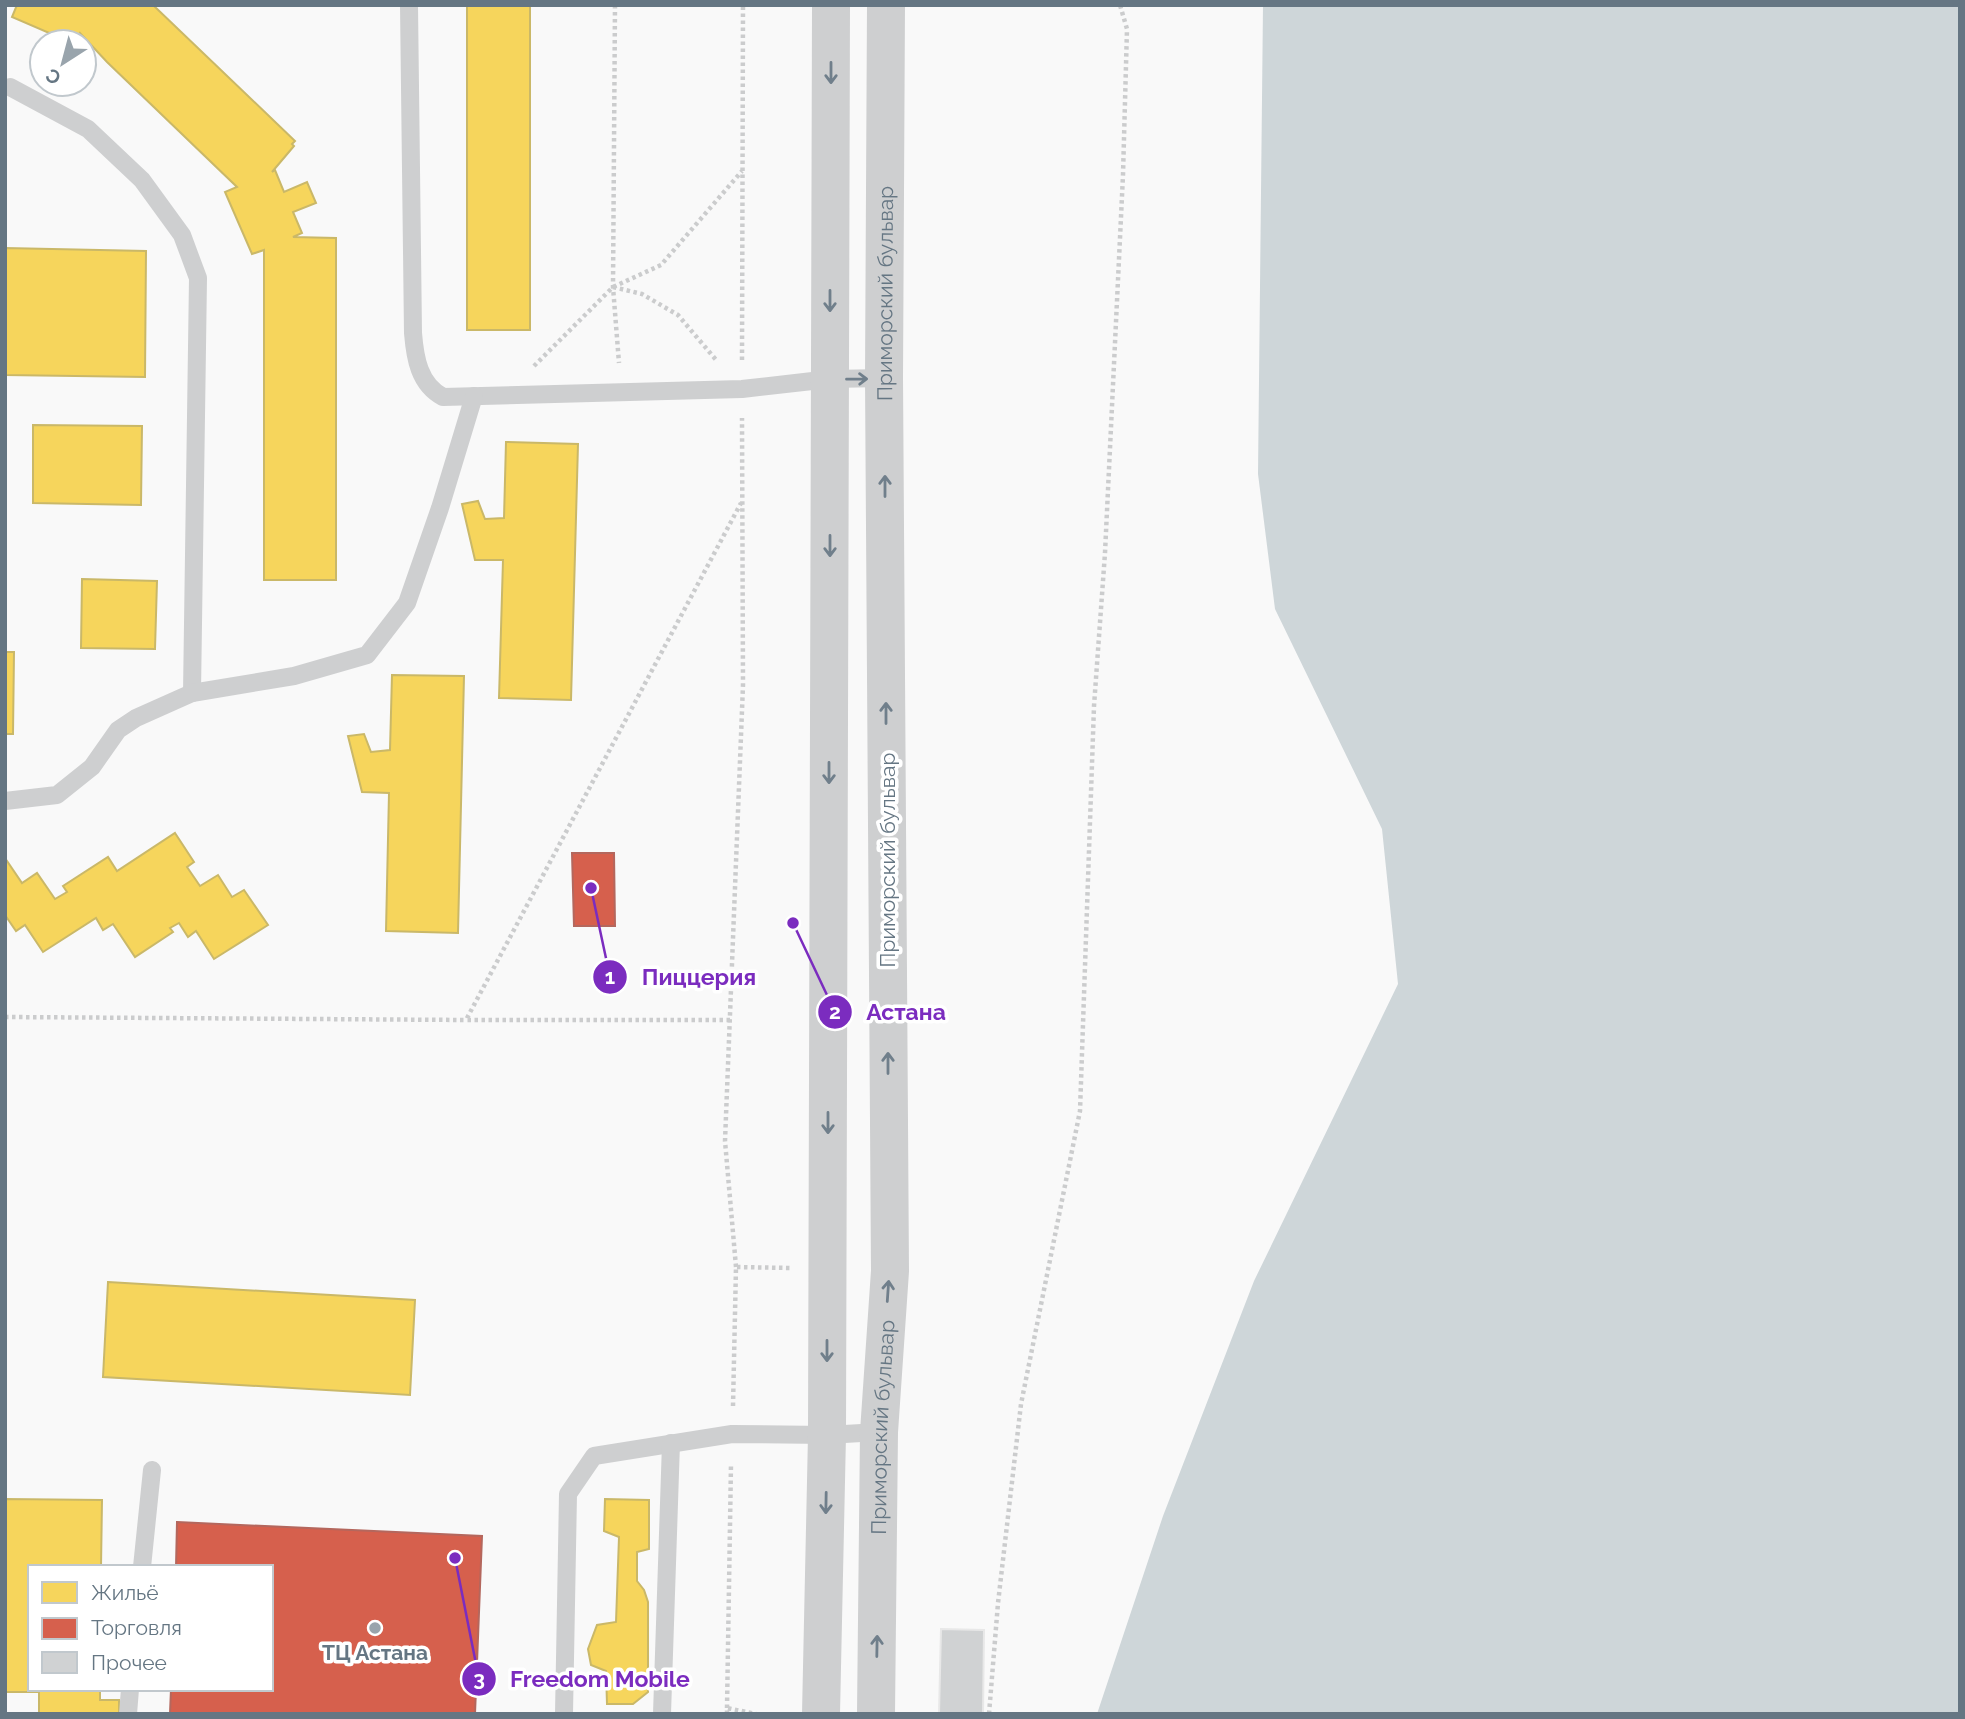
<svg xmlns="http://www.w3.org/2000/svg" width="1965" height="1719" font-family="Raleway,sans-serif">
<rect width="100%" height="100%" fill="#f9f9f9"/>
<path fill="#ced6d9" d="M1263 5H1960V1714H1097L1163 1516 1254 1281 1398 984 1382 829 1275 609 1258 474Z"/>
<g fill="#f6d55c" stroke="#cab868" stroke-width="2">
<path d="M5 5H153L295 141 292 144 294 146 272 172 275 170 284 192 307 182 316 203 293 212 302 233 293 237 336 238V580H264V250L252 254 225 192 237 187 107 62 80 33 76 42H70L12 17 17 5Z"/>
<rect x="467" y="5" width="63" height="325"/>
<path d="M5 248 146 251 145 377 5 375Z"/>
<path d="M33 425 142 426 141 505 33 503Z"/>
<path d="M506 442 578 444 571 700 499 698 503 560H475L462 504 478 501 485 519 504 518Z"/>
<path d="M82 579 157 581 155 649 81 648Z"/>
<path d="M5 652H14L13 734H5Z"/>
<path d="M392 675 464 676 458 933 386 931 389 793 362 792 348 736 364 734 371 752 390 750Z"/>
<path d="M175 833 194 862 187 867 200 886 218 875 232 897 244 890 268 925 214 959 196 931 188 937 179 923 170 928 173 932 135 957 113 924 103 930 96 918 43 952 25 925 16 931 5 915V858L22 883 37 873 55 899 67 892 63 886 108 857 117 871Z"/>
<path d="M108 1282 415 1300 410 1395 103 1377Z"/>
<path d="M5 1499 102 1500 101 1567H30V1689H100V1700H119V1714H39V1692H5Z"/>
<path d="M605 1499 649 1500V1549L637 1552V1581L644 1590 648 1602V1692L633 1704H607L606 1671 591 1665 588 1649 597 1625 616 1622 619 1537 604 1531Z"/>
</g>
<g fill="#d6604d" stroke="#b4675d" stroke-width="2">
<path d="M572 853H614L615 926H574Z"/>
<path d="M177 1522 482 1536 475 1714H170L171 1689H271V1567H176Z"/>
</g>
<path fill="#d0d2d3" stroke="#e8e8e8" stroke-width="2" d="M941 1629 984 1630 983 1714H939Z"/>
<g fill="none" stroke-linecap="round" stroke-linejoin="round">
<g stroke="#cbcccd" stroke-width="4.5" stroke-dasharray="3.5 3.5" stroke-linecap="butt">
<path d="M615 5 613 287 619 363"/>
<path d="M613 287 642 294 678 315 717 361"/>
<path d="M742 360 743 5"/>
<path d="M534 366 613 287 661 265 742 171"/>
<path d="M5 1017 466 1020"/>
<path d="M730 1020H466L741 503"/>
<path d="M736 1267 725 1141 743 685 742 418"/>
<path d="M733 1406 736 1267 791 1268"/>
<path d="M727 1708 731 1464"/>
<path d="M727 1714V1708L756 1714"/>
<path d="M989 1714 998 1603 1021 1404 1080 1111 1094 706 1105 553 1123 175 1127 29 1120 5"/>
</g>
<g stroke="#cecfd0" stroke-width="18">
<path d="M409 5 413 333C415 358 419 384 443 397L742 389 830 379 884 378"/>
<path d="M10 87 88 129 142 180 182 235 198 278 192 693"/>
<path d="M5 801 57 795 92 767 118 730 136 718 192 693 294 676 367 655 407 603 440 508 474 396"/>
<path d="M142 1567 152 1470"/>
<path d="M128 1714 130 1689"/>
<path d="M564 1714 568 1494 594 1456 732 1434 827 1435 879 1432"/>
<path d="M662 1714 671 1443"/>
</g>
<g stroke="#cecfd0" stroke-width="38">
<path d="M821 1714 827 1435 831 5"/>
<path id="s1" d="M876 1714 879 1432 890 1271 884 378 886 5"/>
</g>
</g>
<defs><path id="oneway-shaft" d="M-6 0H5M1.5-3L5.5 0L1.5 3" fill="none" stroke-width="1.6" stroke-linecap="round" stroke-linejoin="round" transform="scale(1.75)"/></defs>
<g stroke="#707f8b">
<use href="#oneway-shaft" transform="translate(831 73) rotate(90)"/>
<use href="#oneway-shaft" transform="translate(830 301) rotate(90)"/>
<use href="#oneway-shaft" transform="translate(857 379) rotate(-1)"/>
<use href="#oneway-shaft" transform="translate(885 486) rotate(-90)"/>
<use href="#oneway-shaft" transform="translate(830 546) rotate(90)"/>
<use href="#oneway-shaft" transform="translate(886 713) rotate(-90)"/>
<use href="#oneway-shaft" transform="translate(829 773) rotate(90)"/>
<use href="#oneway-shaft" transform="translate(888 1063) rotate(-90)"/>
<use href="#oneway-shaft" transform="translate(828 1123) rotate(90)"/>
<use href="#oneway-shaft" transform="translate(888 1291) rotate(-86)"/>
<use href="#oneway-shaft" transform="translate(827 1351) rotate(90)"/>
<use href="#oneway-shaft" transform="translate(826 1503) rotate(91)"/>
<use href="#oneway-shaft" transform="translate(877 1646) rotate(-89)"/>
</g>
<circle fill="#99a4ac" stroke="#fff" stroke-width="2.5" cx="375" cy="1628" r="7"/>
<g text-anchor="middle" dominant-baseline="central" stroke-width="7" stroke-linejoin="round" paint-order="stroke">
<g font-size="21" fill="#657683" stroke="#fff">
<text stroke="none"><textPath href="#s1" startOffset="1421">Приморский бульвар</textPath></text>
<text transform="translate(887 860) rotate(-90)">Приморский бульвар</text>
<text stroke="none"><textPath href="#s1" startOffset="287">Приморский бульвар</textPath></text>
</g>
<g font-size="21" font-weight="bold" fill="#657683" stroke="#fff">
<text x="375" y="1652">ТЦ Астана</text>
</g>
</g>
<path fill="none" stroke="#7b2cbf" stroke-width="2.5" d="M591 888L610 977M793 923L835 1012M455 1558L479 1679"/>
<g fill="#7b2cbf" stroke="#fff" stroke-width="2.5">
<circle cx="591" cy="888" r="7"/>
<circle cx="793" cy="923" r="7"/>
<circle cx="455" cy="1558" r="7"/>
<circle cx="610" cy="977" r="18"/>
<circle cx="835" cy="1012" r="18"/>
<circle cx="479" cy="1679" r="18"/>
</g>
<g font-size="21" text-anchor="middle" font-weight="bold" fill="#fff">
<text x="610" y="984">1</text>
<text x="835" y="1019">2</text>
<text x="479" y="1686">3</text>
</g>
<g font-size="23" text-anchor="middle" font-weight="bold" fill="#7b2cbf" stroke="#fff" stroke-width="7" stroke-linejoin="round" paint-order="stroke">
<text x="699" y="985">Пиццерия</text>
<text x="906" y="1020">Астана</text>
<text x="600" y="1687">Freedom Mobile</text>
</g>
<rect width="1965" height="1719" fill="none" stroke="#657683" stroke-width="14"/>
<rect x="28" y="1565" width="245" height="126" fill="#ffffff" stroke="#c1c8cd" stroke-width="2"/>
<rect x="42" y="1582" width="35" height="21" fill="#f6d55c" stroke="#c1c8cd" stroke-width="2"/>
<text x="91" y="1600" font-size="21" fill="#657683">Жильё</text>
<rect x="42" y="1618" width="35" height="21" fill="#d6604d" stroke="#c1c8cd" stroke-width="2"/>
<text x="91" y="1635" font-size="21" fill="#657683">Торговля</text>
<rect x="42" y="1652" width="35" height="21" fill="#d0d2d3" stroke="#c1c8cd" stroke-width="2"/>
<text x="91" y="1670" font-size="21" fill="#657683">Прочее</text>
<g transform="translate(63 63) rotate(216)"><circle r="33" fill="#ffffff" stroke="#c1c8cd" stroke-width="2"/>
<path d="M0-5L12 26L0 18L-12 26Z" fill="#99a4ac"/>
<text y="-10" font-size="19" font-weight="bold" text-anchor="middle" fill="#657683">С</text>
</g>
</svg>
